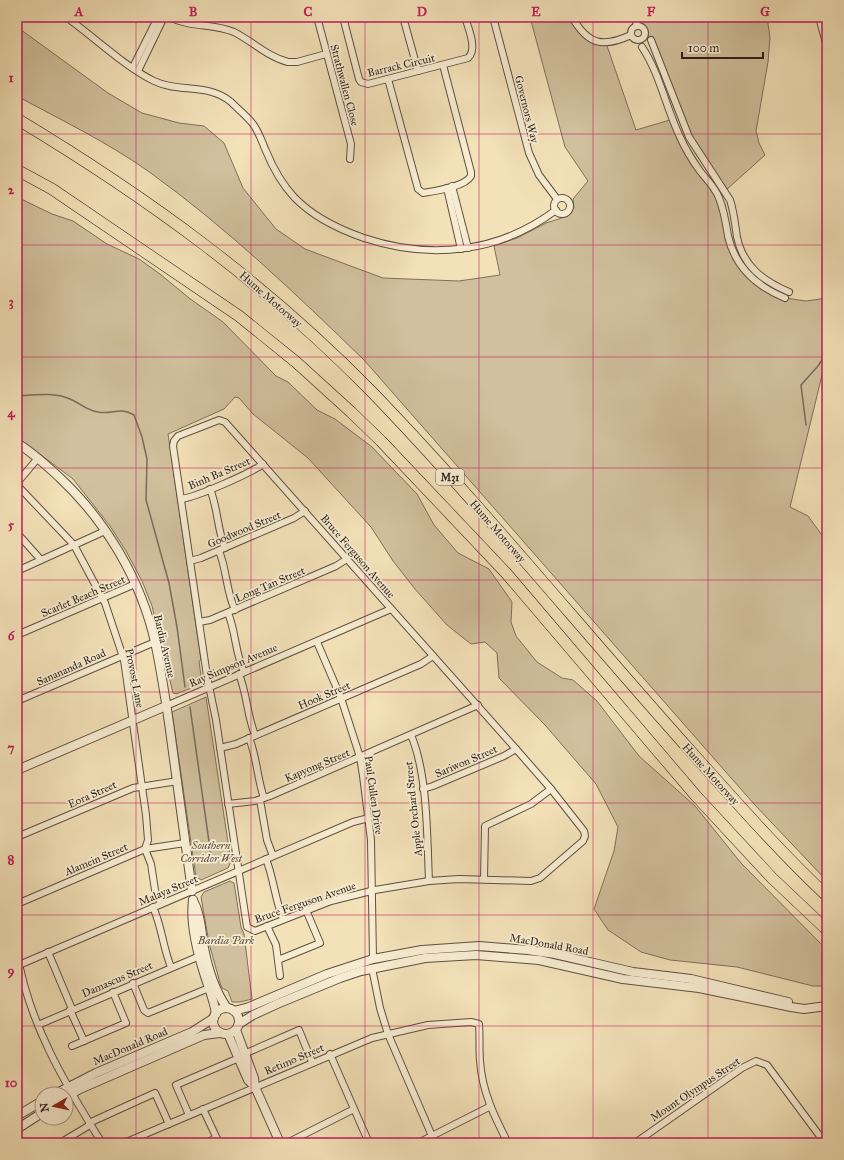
<svg xmlns="http://www.w3.org/2000/svg" width="844" height="1160" viewBox="0 0 844 1160" font-family="'IM FELL Great Primer',serif">
<style>
.green{fill:#d1c09d;stroke:#7e705c}
.lines{fill:none;stroke-linecap:round;stroke-linejoin:round}
.stream{stroke:#7a6c58;stroke-width:1.5}
.minor-casing{stroke:#5d5042;stroke-width:8}
.tertiary-casing{stroke:#5d5042;stroke-width:10}
.motorway-casing{stroke:#2b1f1a;stroke-width:12}
.minor{stroke:#f7ecd1;stroke-width:6}
.tertiary{stroke:#f7ecd1;stroke-width:8}
.motorway{stroke:#f3e1b8;stroke-width:11}
.grid{fill:none;stroke:#c2185b;stroke-width:1;stroke-opacity:0.55}
.labels{text-anchor:middle;stroke-width:3.5;stroke-linejoin:round;paint-order:stroke}
.shield{fill:#f7ecd1;stroke:#685c51;stroke-width:1}
.shield-label{font-size:10px;font-weight:bold;fill:#2b1f1a}
.street-label{font-size:11px;fill:#2b1f1a;stroke:#f7ecd1}
.park-label{font-size:11px;font-style:italic;fill:#5d4f41;stroke:#f7ecd1}
.neatline{fill:none;stroke:#c2185b;stroke-width:1.5}
.grid-label{font-size:13px;text-anchor:middle;font-weight:bold;fill:#c2185b}
</style>
<rect width="100%" height="100%" fill="#f3e1b8"/>
<filter id="stains"><feTurbulence type="fractalNoise" baseFrequency=".005" numOctaves="4"/><feColorMatrix values="0 0 0 0 .2 0 0 0 0 .09 0 0 0 0 .02 0 0 0 .5 -.17"/></filter>
<radialGradient id="worn" r=".72"><stop offset=".6" stop-color="#630" stop-opacity="0"/><stop offset="1" stop-color="#630" stop-opacity=".3"/></radialGradient>
<!-- green -->
<g class="green">
<path d="M530,17H572L583,32L606,43L636,130L670,120L716,192L731,249L748,275L785,298L806,301L827,298V370L822,375L790,507L808,516L827,542V881L754,804L364,360C296,294 226,227 148,171C107,142 61,120 17,96V27L108,93L142,113L179,123L204,126L224,143L243,188L276,229L305,249L383,278L459,281L500,275L494,246L517,238L546,223L568,216L574,208L573,199L588,181L565,147Z"/>
<path d="M636,17H767L770,38L768,62L756,131L759,143L765,155L725,191L687,133L657,51L643,27L637,25Z"/>
<path d="M17,197L52,214L73,221L107,244L139,259L160,274L189,298L223,322L276,376L288,382L317,410L335,419L372,447L417,494L434,525L458,553L489,569L512,602L511,622L516,636L537,662L562,678L573,680L597,701L639,756L695,806L741,863L827,950V986H813L737,967L670,960L641,952L608,930L594,909L614,851L618,827L596,784L545,725L499,678L497,653L485,642L471,644L447,625L415,589L393,561L371,527L308,458L253,414L239,398L235,397L224,409L168,434L201,660L199,661L202,684L176,694L173,693L152,606L142,581L126,551L110,526L73,479L17,437Z"/>
<path d="M206,697L231,862L228,868L201,880L196,877L172,712Z"/>
<path d="M230,881L234,883L241,927L244,934L252,999L240,1002H232L228,991L222,988L220,983L209,943L201,897L204,892Z"/>
</g>
<g class="lines">
<!-- stream -->
<g class="stream">
<path d="M17,396C34,395 54,392 70,399C80,403 87,411 98,412C113,415 119,406 134,415L142,437L147,459L146,500L169,583L177,627L185,687"/>
<path d="M806,425L801,385L818,366L827,352"/>
<path d="M190,707L212,863"/>
</g>
<defs>
<g id="minor">
<path d="M66,17C93,36 125,67 154,81C179,93 209,83 231,102C238,109 247,116 253,124C259,132 262,142 266,151C273,168 281,183 294,197C313,217 338,229 364,238C430,260 499,253 556,210"/>
<path d="M169,17C191,28 213,23 234,32C252,41 268,57 288,62H297L326,54"/>
<path d="M317,17L351,144L350,159"/>
<path d="M343,17L359,79L361,82L368,84L468,58C478,49 468,28 465,17"/>
<path d="M403,17L418,71"/>
<path d="M493,17L529,153L539,175L557,199"/>
<path d="M572,17C588,45 603,48 631,35"/>
<path d="M635,17L637,25"/>
<path d="M819,17L827,47"/>
<circle cx="638" cy="33" r="7"/>
<path d="M651,40L689,137L730,200C734,212 735,224 737,237C743,266 763,281 789,292"/>
<path d="M642,47C660,74 666,108 680,137C685,148 692,160 700,171C706,179 715,187 719,198C724,210 726,223 728,236C735,267 756,286 785,298"/>
<path d="M133,67L158,17"/>
<path d="M138,71L164,17"/>
<path d="M388,79L418,189L423,193C435,191 465,187 471,176V172L443,65"/>
<path d="M452,186L468,248"/>
<path d="M447,188L461,249"/>
<circle cx="562" cy="206" r="8"/>
<path d="M219,420L225,422L516,749L551,789L584,831L585,836L583,841L540,878L531,881L459,879L429,881L375,890L331,901L255,931L247,927L216,720L207,676L173,446L174,441L178,436Z"/>
<path d="M17,483L38,458"/>
<path d="M17,485L74,545L105,603L124,660L146,815L148,840L145,849L151,864L155,890L161,904"/>
<path d="M210,489C218,508 217,529 225,548"/>
<path d="M181,499C197,497 251,473 263,464"/>
<path d="M17,533L41,560"/>
<path d="M219,551C227,570 226,591 235,610"/>
<path d="M190,561L201,558L294,518L305,511"/>
<path d="M17,571L105,531"/>
<path d="M228,613C236,632 235,653 244,672"/>
<path d="M199,622L210,620L336,566L347,559"/>
<path d="M17,635L135,584"/>
<path d="M317,642L341,698L360,757L363,776L371,840L373,959"/>
<path d="M239,674C247,694 247,715 255,735"/>
<path d="M17,701L155,642"/>
<path d="M166,706L391,609"/>
<path d="M411,735C428,775 427,838 429,881"/>
<path d="M249,738C257,757 257,778 264,798"/>
<path d="M220,748L236,744L421,664L433,656"/>
<path d="M423,789L433,786L504,756L516,749"/>
<path d="M260,800L267,840L273,856"/>
<path d="M228,804L255,801L270,796L478,705"/>
<path d="M17,837L133,788L178,781"/>
<path d="M266,859C274,879 275,900 283,919"/>
<path d="M484,879L485,826L531,804L551,789"/>
<path d="M17,904L145,849L185,843"/>
<path d="M153,907C162,927 163,948 171,967"/>
<path d="M267,926L276,945L280,976"/>
<path d="M17,952C28,1022 65,1084 102,1143"/>
<path d="M48,952L72,1009"/>
<path d="M278,960L320,943L306,910"/>
<path d="M19,965L353,822L369,818"/>
<path d="M372,968L380,1008L388,1034L432,1136"/>
<path d="M133,983L144,1010L148,1013L209,988"/>
<path d="M70,1010L84,1041"/>
<path d="M38,1025L202,955"/>
<path d="M72,1046L126,1023L113,992"/>
<path d="M244,1054L299,1030L312,1062"/>
<path d="M330,1054L369,1143"/>
<path d="M203,1109L219,1143"/>
<path d="M189,1115L176,1085L239,1058"/>
<path d="M89,1123L155,1093L169,1124"/>
<path d="M60,1143L90,1125"/>
<path d="M124,1143L372,1038L428,1025L471,1022L479,1024C480,1036 479,1049 480,1061C482,1091 494,1116 508,1143"/>
<path d="M206,1143L216,1138"/>
<path d="M287,1143L354,1109"/>
<path d="M418,1143L489,1107"/>
<path d="M635,1143L742,1068L756,1061L767,1065L825,1143"/>
</g>
<g id="tertiary">
<path d="M17,443C32,452 46,465 59,477C106,521 141,580 155,642C161,669 165,696 169,723C177,779 184,835 192,891"/>
<path d="M17,770L166,706"/>
<path d="M193,900C190,923 197,951 204,973C208,987 214,999 216,1014"/>
<path d="M193,900C201,915 201,932 204,948C208,969 215,991 227,1008"/>
<circle cx="226" cy="1021" r="13"/>
<path d="M234,1011L249,1007L327,974L373,959L422,950L479,946L528,950L555,954L633,972L691,979L788,1002"/>
<path d="M239,1024L253,1015L277,1004L340,978L361,971L425,958L476,955L539,960L623,979L699,988L791,1007L804,1009L827,1006"/>
<path d="M236,1030L254,1078L255,1087L280,1143"/>
<path d="M228,1034L248,1080L255,1087"/>
<path d="M55,1094L96,1073L192,1032L214,1018"/>
<path d="M66,1097L80,1089L204,1035L220,1033"/>
<path d="M17,1116L42,1101"/>
<path d="M17,1129L42,1113"/>
</g>
<g id="motorway">
<path d="M17,119C147,197 265,283 371,391C484,508 586,635 695,756C738,804 780,852 827,896"/>
<path d="M17,170L52,189L239,316L296,362L351,412L381,441L506,573L696,796L772,878L827,930"/>
</g>
</defs>
<!-- minor casing -->
<use href="#minor" class="minor-casing"/>
<!-- tertiary casing -->
<use href="#tertiary" class="tertiary-casing"/>
<!-- motorway casing -->
<use href="#motorway" class="motorway-casing"/>
<!-- minor -->
<use href="#minor" class="minor"/>
<!-- tertiary -->
<use href="#tertiary" class="tertiary"/>
<!-- motorway -->
<use href="#motorway" class="motorway"/>
</g>
<!-- grid -->
<path class="grid" d="M136,17V1143M251,17V1143M365,17V1143M479,17V1143M593,17V1143M708,17V1143M17,134H827M17,245H827M17,357H827M17,468H827M17,580H827M17,692H827M17,803H827M17,915H827M17,1026H827"/>
<g class="labels">
<!-- shield labels -->
<rect class="shield" x="436" y="469" width="28" height="16" rx="3"/>
<g class="shield-label">
<text x="450" y="481">M31</text>
</g>
<!-- street labels -->
<g class="street-label">
<text transform="translate(401 65) rotate(-13)" y="4">Barrack Circuit</text>
<text transform="translate(345 85) rotate(75)" y="4">Strathwallen Close</text>
<text transform="translate(527 109) rotate(76)" y="4">Governors Way</text>
<text transform="translate(271 299) rotate(41)" y="4">Hume Motorway</text>
<text transform="translate(219 473) rotate(-23)" y="4">Binh Ba Street</text>
<text transform="translate(244 529) rotate(-23)" y="4">Goodwood Street</text>
<text transform="translate(498 531) rotate(49)" y="4">Hume Motorway</text>
<text transform="translate(358 556) rotate(49)" y="4">Bruce Ferguson Avenue</text>
<text transform="translate(270 584) rotate(-23)" y="4">Long Tan Street</text>
<text transform="translate(83 596) rotate(-23)" y="4">Scarlet Beach Street</text>
<text transform="translate(165 646) rotate(77)" y="4">Bardia Avenue</text>
<text transform="translate(233 665) rotate(-23)" y="4">Ray Simpson Avenue</text>
<text transform="translate(71 667) rotate(-24)" y="4">Sanananda Road</text>
<text transform="translate(135 678) rotate(79)" y="4">Provost Lane</text>
<text transform="translate(324 695) rotate(-23)" y="4">Hook Street</text>
<text transform="translate(466 761) rotate(-23)" y="4">Sariwon Street</text>
<text transform="translate(317 765) rotate(-23)" y="4">Kapyong Street</text>
<text transform="translate(711 774) rotate(48)" y="4">Hume Motorway</text>
<text transform="translate(92 794) rotate(-24)" y="4">Eora Street</text>
<text transform="translate(374 795) rotate(82)" y="4">Paul Cullen Drive</text>
<text transform="translate(413 809) rotate(-96)" y="4">Apple Orchard Street</text>
<text transform="translate(96 859) rotate(-23)" y="4">Alamein Street</text>
<text transform="translate(168 890) rotate(-23)" y="4">Malaya Street</text>
<text transform="translate(305 902) rotate(-19)" y="4">Bruce Ferguson Avenue</text>
<text transform="translate(549 944) rotate(10)" y="4">MacDonald Road</text>
<text transform="translate(117 979) rotate(-23)" y="4">Damascus Street</text>
<text transform="translate(130 1046) rotate(-23)" y="4">MacDonald Road</text>
<text transform="translate(294 1059) rotate(-23)" y="4">Retimo Street</text>
<text transform="translate(695 1089) rotate(-34)" y="4">Mount Olympus Street</text>
</g>
<!-- park labels -->
<g class="park-label">
<text x="211" y="849">Southern<tspan x="211" dy="13">Corridor West</tspan></text>
<text x="226" y="944">Bardia Park</text>
</g>
</g>
<!-- margin -->
<rect width="844" height="1160" fill="none" stroke="#f3e1b8" stroke-width="44"/>
<!-- north arrow -->
<g transform="translate(54 1106) rotate(261)"><circle r="19" fill="#f7ecd1" stroke="#a59a88"/>
<path d="M0-3L7 15L0 10L-7 15Z" fill="#8f2418"/>
<text y="-6" font-size="11" font-weight="bold" text-anchor="middle" fill="#2b1f1a">N</text>
</g>
<!-- scale -->
<path d="M682 52v6h81v-6" fill="none" stroke="#2b1f1a" stroke-width="2"/>
<text x="688" y="52" font-size="12" fill="#2b1f1a" stroke="#f7ecd1" stroke-width="3" paint-order="stroke">100 m</text>
<rect x="22" y="22" width="800" height="1116" class="neatline"/>
<g class="grid-label">
<text x="79" y="16">A</text>
<text x="193" y="16">B</text>
<text x="308" y="16">C</text>
<text x="422" y="16">D</text>
<text x="536" y="16">E</text>
<text x="651" y="16">F</text>
<text x="765" y="16">G</text>
<text x="11" y="82">1</text>
<text x="11" y="194">2</text>
<text x="11" y="306">3</text>
<text x="11" y="417">4</text>
<text x="11" y="529">5</text>
<text x="11" y="640">6</text>
<text x="11" y="752">7</text>
<text x="11" y="864">8</text>
<text x="11" y="975">9</text>
<text x="11" y="1087">10</text>
</g>
<rect width="100%" height="100%" filter="url(#stains)"/>
<rect width="100%" height="100%" fill="url(#worn)"/>
</svg>
